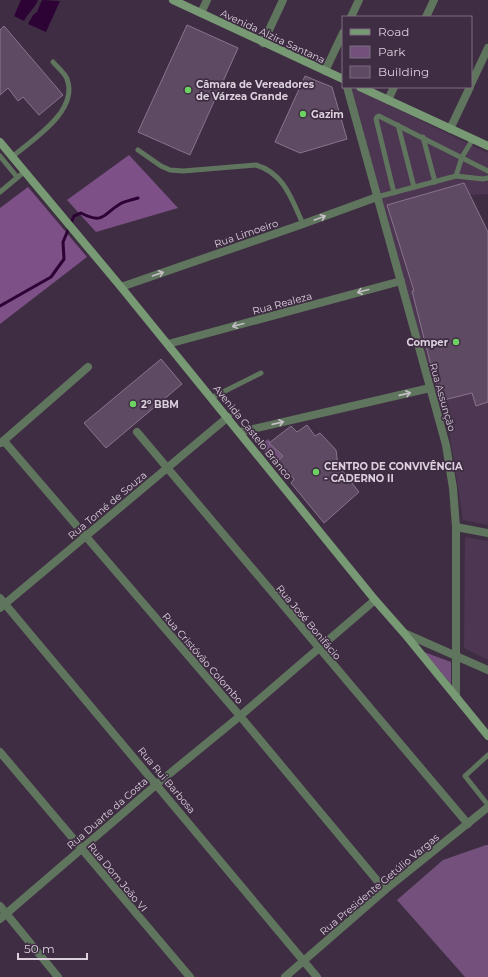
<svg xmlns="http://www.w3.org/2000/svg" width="488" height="977" viewBox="0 0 488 977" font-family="Montserrat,sans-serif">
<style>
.built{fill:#4c3651}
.green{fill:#74507c}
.forest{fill:#7d5087}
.water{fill:#2d0336}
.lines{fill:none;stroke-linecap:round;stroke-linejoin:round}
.stream{stroke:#2d0336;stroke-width:3}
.building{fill:#5e4a62;stroke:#89748d}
.lane{stroke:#60755d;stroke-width:5}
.street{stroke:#60755d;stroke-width:8}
.secondary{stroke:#779973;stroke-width:8}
.oneway{stroke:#c3bec4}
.poi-dot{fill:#6cd362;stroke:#3f2d43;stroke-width:1.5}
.labels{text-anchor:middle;stroke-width:3.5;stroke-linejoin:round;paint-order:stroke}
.street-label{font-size:10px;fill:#dcd0de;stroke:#3f2d43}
.poi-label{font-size:10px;font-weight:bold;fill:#dcd0de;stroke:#3f2d43;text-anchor:start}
</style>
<rect width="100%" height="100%" fill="#3f2d43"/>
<!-- built -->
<g class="built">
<path d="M348,87H352L488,153V194L470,195L488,232V525L463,520L447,417L442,418Z"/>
<path d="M465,537L488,541V660L464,648Z"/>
</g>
<!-- green -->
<g class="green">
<path d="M268,439L283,456L275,464L259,445Z"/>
<path d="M424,652L451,662V684Z"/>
<path d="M486,845H488V977H465L397,900L443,860Z"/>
</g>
<!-- forest -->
<g class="forest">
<path d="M129,155L178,208L96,232L67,200Z"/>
<path d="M28,187L87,257L0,324V208Z"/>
</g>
<!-- water -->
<g class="water">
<path d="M21,0H38C34,9 28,13 24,21L14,16Z"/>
<path d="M42,0L60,1L46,32L28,24L33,15L37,12Z"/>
</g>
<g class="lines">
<!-- stream -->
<path class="stream" d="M0,306L51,277L64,259L63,242L74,216L81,213C104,225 103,214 120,204C125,201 132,200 138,198"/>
</g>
<!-- building -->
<g class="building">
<path d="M187,25L238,48L190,155L138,132Z"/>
<path d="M4,26L63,95L39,115L23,97L18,101L8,88L0,95V30Z"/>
<path d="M305,76L332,87L347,139L300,153L275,142Z"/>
<path d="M464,183L488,232V402L476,406L472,393L440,401L412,291H414L387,205Z"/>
<path d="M161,359L182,384L106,448L84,423Z"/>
<path d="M307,425L315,436L320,433L336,450L338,465L359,492L324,523L291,483L294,479L278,461L283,456L269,443L291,426L297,432Z"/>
</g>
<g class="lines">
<!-- lane -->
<g class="lane">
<path d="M398,125L414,187"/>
<path d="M423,137L435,182"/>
<path d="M138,150L161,166L170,170L183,171L256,165C284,173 292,200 303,224"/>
<path d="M0,156L17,177"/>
<path d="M12,157C33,139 79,111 67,79C65,73 57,67 53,62"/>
<path d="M456,176L483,179L488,178"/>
<path d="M0,192L24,172"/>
<path d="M394,193L376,119L377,117L379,116L488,171"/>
<path d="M377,197L456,176L462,157L473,139"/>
<path d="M211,398L261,373"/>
<path d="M488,755L465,776L488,805"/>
</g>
<!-- street -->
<g class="street">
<path d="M201,13L207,0"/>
<path d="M351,17L359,0"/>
<path d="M426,17L434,0"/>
<path d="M263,43L283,0"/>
<path d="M325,71L343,33"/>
<path d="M471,84L488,48"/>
<path d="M347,87L446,445L453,488L456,527V697"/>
<path d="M388,100L394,87"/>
<path d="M450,129L470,87"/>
<path d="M121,287L303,224L377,197"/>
<path d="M168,344L401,281"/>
<path d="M137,432L468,824"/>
<path d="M240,432L430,388"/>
<path d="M4,441L240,716L385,890"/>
<path d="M1,443L88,367"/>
<path d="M456,527L488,533"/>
<path d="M0,598L317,977"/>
<path d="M0,608L228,417"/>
<path d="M404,633L488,670"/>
<path d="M0,752L190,977"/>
<path d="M0,906L58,977"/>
<path d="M0,919L157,784L240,716L375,600"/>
<path d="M285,977L385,890L488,807"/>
</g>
<!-- secondary -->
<g class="secondary">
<path d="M173,0L343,79"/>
<path d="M360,87L488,146"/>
<path d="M0,142L121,287L375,600L404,633L488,736"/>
</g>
</g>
<!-- one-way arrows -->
<defs><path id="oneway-shaft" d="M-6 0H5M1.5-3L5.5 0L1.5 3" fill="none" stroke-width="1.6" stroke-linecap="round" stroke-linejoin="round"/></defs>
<g class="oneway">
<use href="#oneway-shaft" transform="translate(320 218) rotate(-20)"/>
<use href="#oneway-shaft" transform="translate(158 274) rotate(-19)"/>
<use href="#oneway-shaft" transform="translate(363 291) rotate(165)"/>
<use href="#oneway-shaft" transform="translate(238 325) rotate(165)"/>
<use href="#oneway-shaft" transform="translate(405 394) rotate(-13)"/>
<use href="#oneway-shaft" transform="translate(278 423) rotate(-13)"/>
</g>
<!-- markers -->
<g class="poi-dot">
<circle cx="188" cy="90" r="4"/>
<circle cx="303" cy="114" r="4"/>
<circle cx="456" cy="342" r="4"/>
<circle cx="133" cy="404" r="4"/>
<circle cx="316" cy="472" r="4"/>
</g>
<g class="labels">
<!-- street labels -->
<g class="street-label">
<text transform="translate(273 36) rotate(25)" y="4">Avenida Alzira Santana</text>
<text transform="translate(246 233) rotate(-19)" y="4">Rua Limoeiro</text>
<text transform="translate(282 303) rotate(-15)" y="4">Rua Realeza</text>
<text transform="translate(443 397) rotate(74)" y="4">Rua Assunção</text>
<text transform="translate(253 432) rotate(51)" y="4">Avenida Castelo Branco</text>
<text transform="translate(107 505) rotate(-40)" y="4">Rua Tomé de Souza</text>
<text transform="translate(309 622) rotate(50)" y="4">Rua José Bonifácio</text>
<text transform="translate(203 658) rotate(49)" y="4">Rua Cristóvão Colombo</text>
<text transform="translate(167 780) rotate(50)" y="4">Rua Rui Barbosa</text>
<text transform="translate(107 813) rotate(-41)" y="4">Rua Duarte da Costa</text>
<text transform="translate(118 877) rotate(50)" y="4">Rua Dom João VI</text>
<text transform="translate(379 884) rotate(-40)" y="4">Rua Presidente Getúlio Vargas</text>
</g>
<!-- poi labels -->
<g class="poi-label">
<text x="196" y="88">Câmara de Vereadores<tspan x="196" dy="12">de Várzea Grande</tspan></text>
<text x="311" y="118">Gazim</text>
<text x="448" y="346" text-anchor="end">Comper</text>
<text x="141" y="408">2º BBM</text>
<text x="324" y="470">CENTRO DE CONVIVÊNCIA<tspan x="324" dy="12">- CADERNO II</tspan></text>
</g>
</g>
<!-- legend -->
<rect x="342" y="16" width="130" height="72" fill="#3f2d43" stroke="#7e6e81"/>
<rect x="350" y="29" width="20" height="6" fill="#779973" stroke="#7e6e81"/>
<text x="378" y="36" font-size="12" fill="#dcd0de">Road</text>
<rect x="350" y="46" width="20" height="12" fill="#74507c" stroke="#7e6e81"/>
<text x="378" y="56" font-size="12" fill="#dcd0de">Park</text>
<rect x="350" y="66" width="20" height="12" fill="#5e4a62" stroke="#7e6e81"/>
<text x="378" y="76" font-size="12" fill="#dcd0de">Building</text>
<!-- scale -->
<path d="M18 953v6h69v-6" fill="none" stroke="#dcd0de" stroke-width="2"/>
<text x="24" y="953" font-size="12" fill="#dcd0de" stroke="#3f2d43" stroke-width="3" paint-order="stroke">50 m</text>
</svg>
